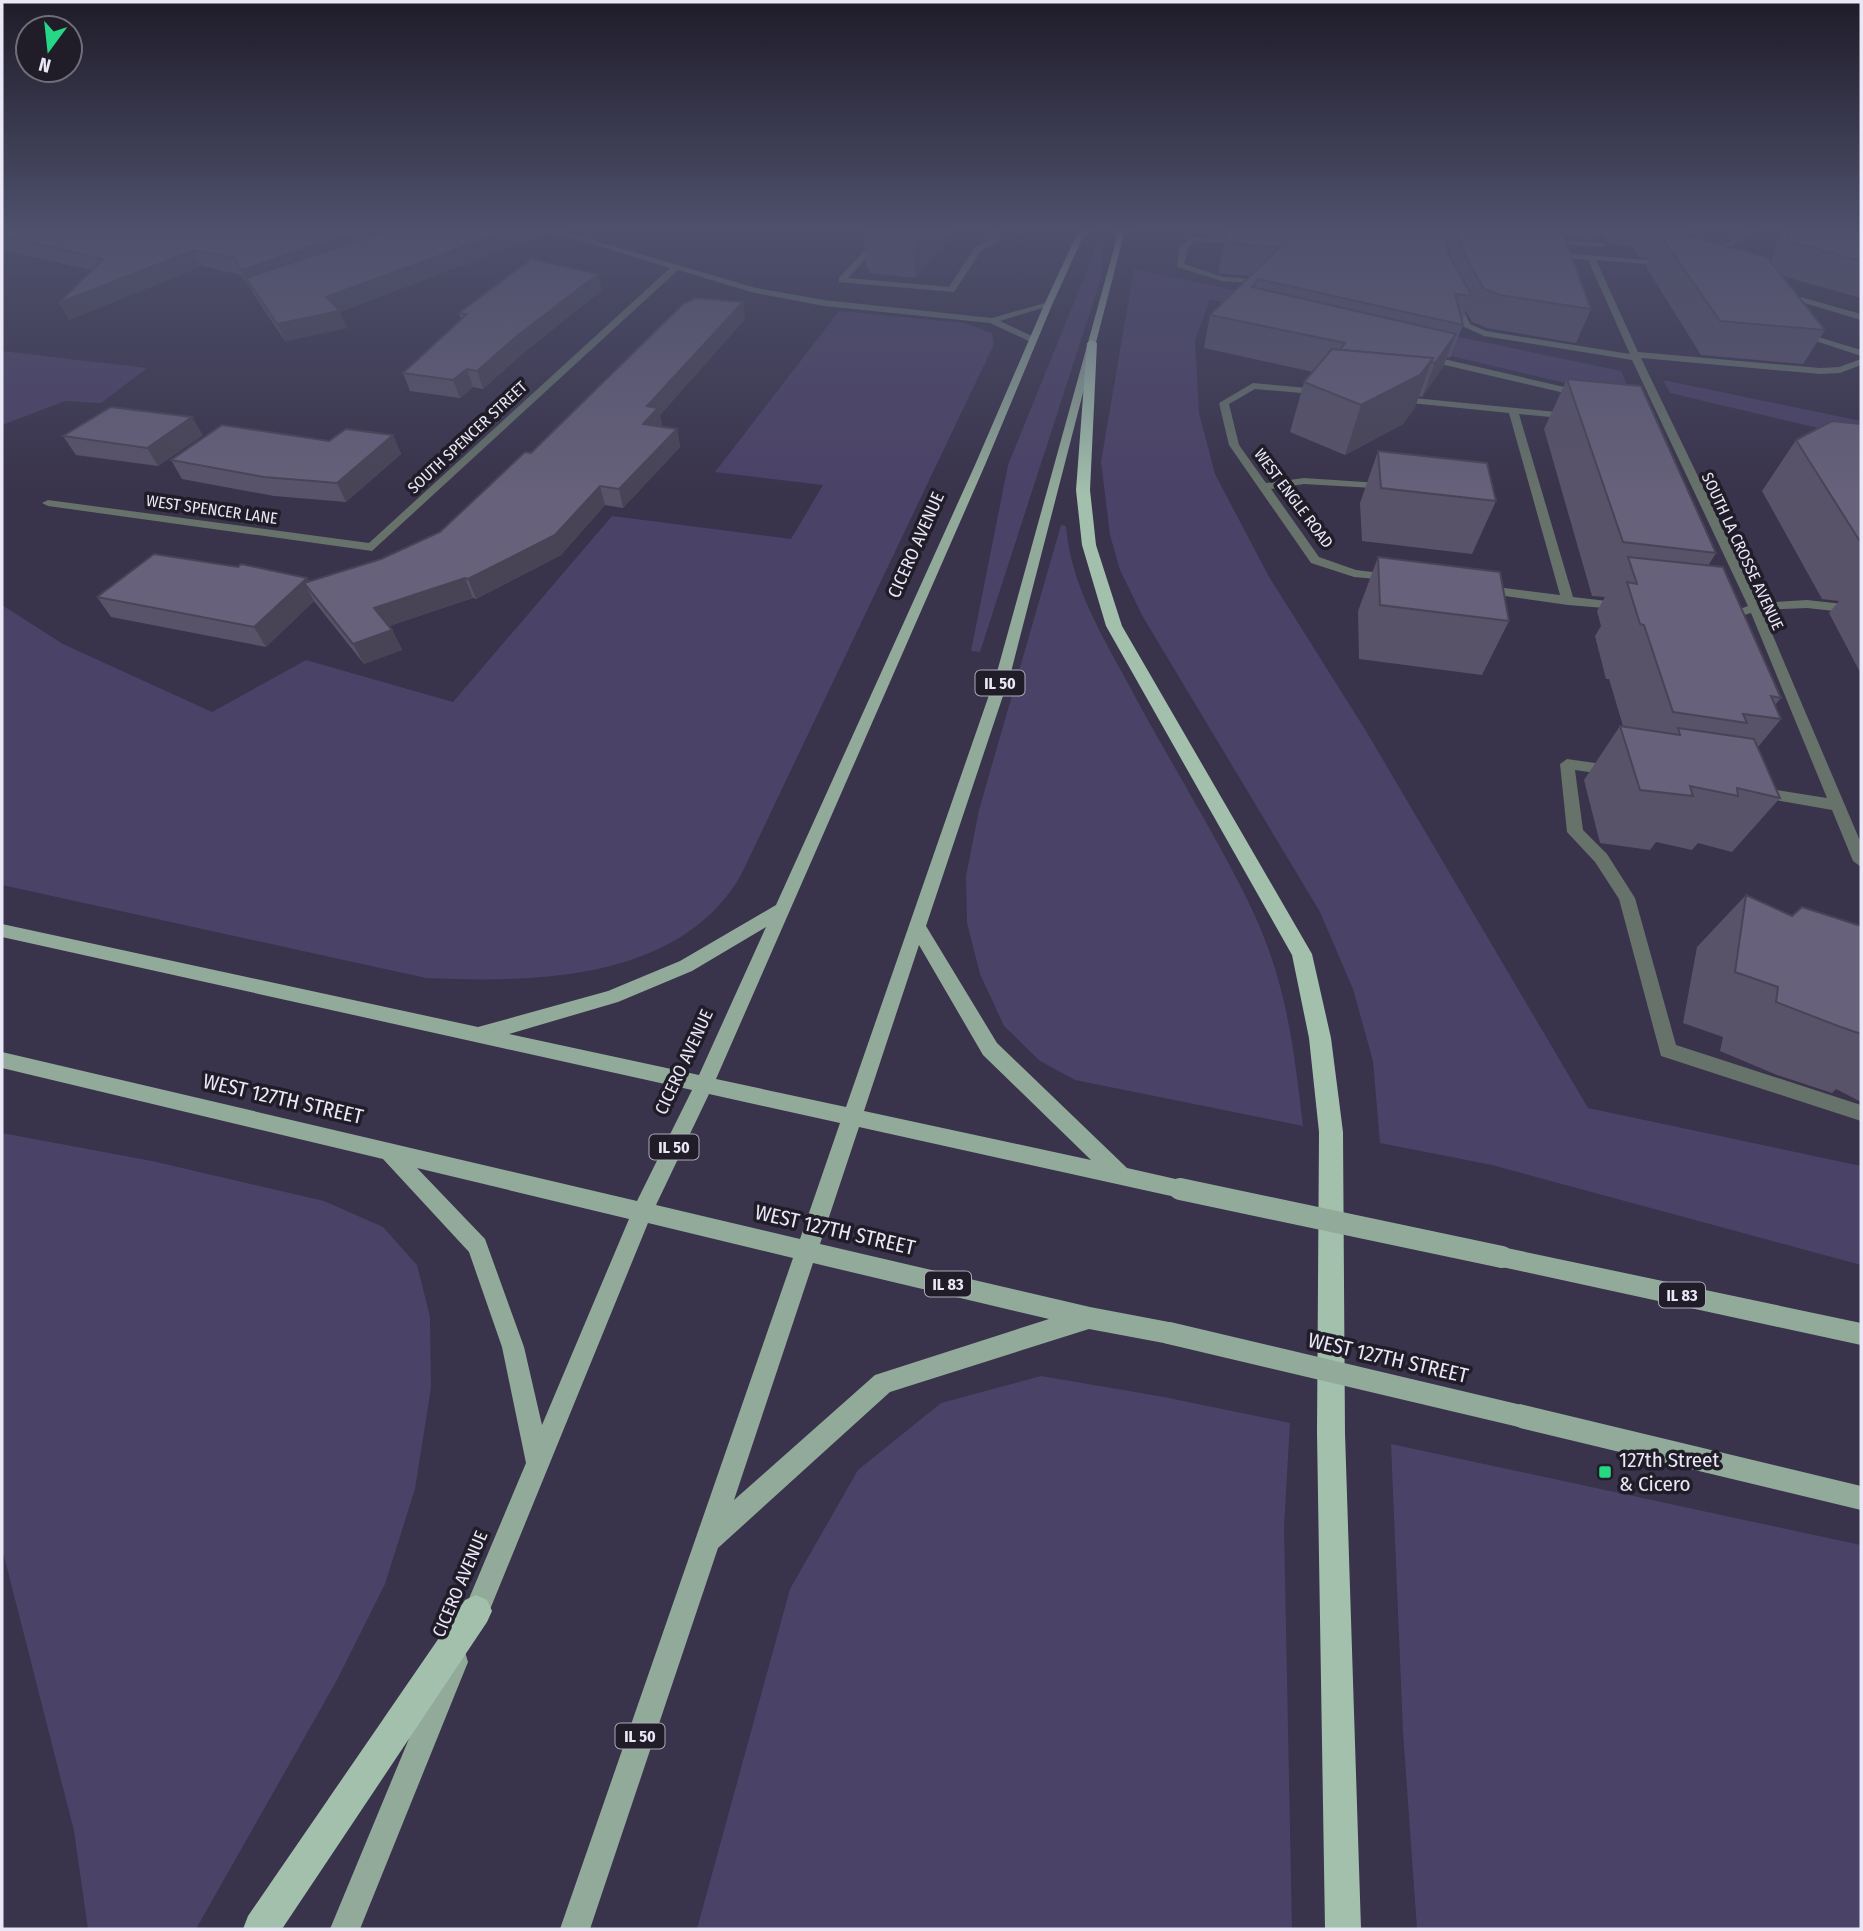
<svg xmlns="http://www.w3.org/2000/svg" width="1863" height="1931" viewBox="0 0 1863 1931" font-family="'Fira Sans Condensed',sans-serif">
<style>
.green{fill:#4b4267}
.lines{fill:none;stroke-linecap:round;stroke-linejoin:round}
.minor{fill:#66726a;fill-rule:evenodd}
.major{fill:#92aa9a;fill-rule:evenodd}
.highway{fill:#a3c0ad;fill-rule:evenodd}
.major-bridge{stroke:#92aa9a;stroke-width:22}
.wall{fill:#59536a}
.shaded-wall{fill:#484456}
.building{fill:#67617b;stroke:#484456;stroke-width:2}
.poi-dot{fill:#26d886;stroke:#201d28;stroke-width:2.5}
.labels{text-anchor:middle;stroke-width:7;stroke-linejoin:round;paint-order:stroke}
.far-street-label{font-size:16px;fill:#eae7f6;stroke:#201d28}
.shield{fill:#201d28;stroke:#adaab8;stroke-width:2}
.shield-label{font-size:16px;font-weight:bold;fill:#eae7f6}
.street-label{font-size:18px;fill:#eae7f6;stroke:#201d28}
.near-street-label{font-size:21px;fill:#eae7f6;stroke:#201d28}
.near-poi-label{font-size:21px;fill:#eae7f6;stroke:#201d28;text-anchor:start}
</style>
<rect width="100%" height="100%" fill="#39334b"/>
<!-- green -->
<g class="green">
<path d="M1097,246H1103L1101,278L980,652L971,651L1008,465Z"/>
<path d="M1134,269L1621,371L1633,399L1210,299L1195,340L1199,413L1215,474L1268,575L1366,731L1588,1108L1861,1166V1265L1492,1165L1380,1143L1373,1061L1353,989L1320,912L1143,617L1120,570L1110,535L1101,462Z"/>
<path d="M839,311L965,323L992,333L994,344L741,875C680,981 535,983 426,978L2,885V605L63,644L212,712L306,660L453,702L612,516L791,539L823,485L715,472Z"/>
<path d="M2,351L147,368L101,403L65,401L2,425Z"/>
<path d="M1663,380L1861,421V438L1670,393Z"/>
<path d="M1061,525L1066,526C1071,586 1102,635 1130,687C1168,759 1212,828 1248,901C1286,978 1293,1042 1303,1126L1075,1080L1040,1061L1004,1026L980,974L967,923L966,876L979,810Z"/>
<path d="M2,1133L152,1161L324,1201L383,1227L417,1265L430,1317L431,1388L415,1489L385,1584L337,1680L196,1929H88L74,1831L2,1548Z"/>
<path d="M1041,1376L1164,1397L1290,1423L1284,1527L1292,1929H697L790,1589L858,1470L941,1403Z"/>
<path d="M1391,1444L1861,1545V1929H1417L1403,1731Z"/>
</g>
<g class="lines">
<!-- minor -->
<g class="minor">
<path d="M533,226H545L756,288L824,300L992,318L1048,302L1052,305L1000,321L1036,338L1033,343L990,323L824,306L755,293L678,270L372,551L48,506L42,503L48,500L369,543L670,268Z"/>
<path d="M887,226H895L848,278L949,287L975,247L991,240L992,226H1000L999,241L981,251L954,292L839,282V278Z"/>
<path d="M1749,228L1756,230L1709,261L1702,259Z"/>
<path d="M1193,237L1249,241L1246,245L1195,241L1188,248L1184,264L1223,277L1253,279V283L1222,281L1177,267L1180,247Z"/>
<path d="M1543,239L1603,243L1607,245L1603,247L1540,243Z"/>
<path d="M1548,252L1673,262L1670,266L1596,260L1638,352L1820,368L1839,367L1861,359V365L1840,373L1820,374L1641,358L1759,603L1807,600L1861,606V614L1807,608L1762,610L1861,843V867L1853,861L1832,810L1758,797L1750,792L1758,787L1827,798L1751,613L1721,622L1715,618L1748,606L1632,360L1484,336L1462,326L1452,299H1458L1470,324L1486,331L1630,354L1588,260L1545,256Z"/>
<path d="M1775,290L1861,314V320L1775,294Z"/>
<path d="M1795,330L1861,350V356L1795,334Z"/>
<path d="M1422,354L1586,392L1591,395L1586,398L1419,359V355Z"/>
<path d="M1253,383L1328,390L1330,392L1325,395L1255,389L1229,404L1239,445L1266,483L1304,478L1395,484V488L1391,489L1304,484L1271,489L1319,557L1356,570L1398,575V581L1354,577L1311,563L1229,445L1219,403Z"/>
<path d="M1394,396L1576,414L1577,416L1572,419L1519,414L1573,597L1624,603L1628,604V610L1568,605L1477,592V586L1481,585L1560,595L1509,413L1391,401L1389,399Z"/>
<path d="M1567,759L1616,766L1623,771L1616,776L1575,770L1583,830L1607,854L1635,898L1676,1045L1861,1105V1121L1661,1056L1619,899L1595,862L1567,832L1560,764Z"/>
</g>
<!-- major -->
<g class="major">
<path d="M1086,226H1094L1082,239L1052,305L985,465L716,1079L846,1107L997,672L1116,241V226H1124V229L1143,226L1124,234L1011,672L926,926L997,1043L1127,1168L1180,1180L1187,1182L1190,1189L1187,1196L1180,1198L859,1127L820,1244L1090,1307L1169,1322L1177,1325L1180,1333L1177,1341L1169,1344L1089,1329L890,1392L718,1548L590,1929H560L793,1258L648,1223L482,1629L473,1633L464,1629L460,1620L526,1463L502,1347L469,1252L383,1159L2,1068V1052L637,1201L692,1090L2,937V924L478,1027L608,991L680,961L776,905L975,465L1044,305L1075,238ZM766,927L699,1075L509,1034L618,1002L692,971ZM919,945L983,1055L1091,1160L864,1111ZM709,1094L840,1123L800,1239L656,1205ZM417,1168L629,1219L542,1425L524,1347L485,1239ZM813,1263L1049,1319L875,1375L734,1500Z"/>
<path d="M1502,1247L1861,1323V1345L1502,1267L1494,1264L1491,1257L1494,1250Z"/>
<path d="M1520,1404L1861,1486V1510L1520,1428L1512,1424L1508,1416L1512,1408Z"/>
<path d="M455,1649L465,1652L468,1662L360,1929H330L445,1652Z"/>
</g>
<!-- highway -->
<g class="highway">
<path d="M1092,340L1097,343L1090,490L1096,545L1122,626L1312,954L1331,1038L1343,1132L1345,1433L1361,1929H1325L1317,1433L1319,1132L1309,1038L1292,955L1106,626L1082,545L1076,490L1087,343Z"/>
<path d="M476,1595L487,1600L492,1611L487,1622L282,1929H243L248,1916L465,1600Z"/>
</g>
<!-- major-bridge -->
<g class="major-bridge">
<path d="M1180,1189L1502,1257"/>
<path d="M1169,1333L1520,1416"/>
</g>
</g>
<!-- wall -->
<g class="wall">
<path d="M2,226L547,233L340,312L347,328L285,341L254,295L250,286L249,287L241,275L202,266L69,320L91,270L2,250Z"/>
<path d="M864,226H957L915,278L870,273L869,268H866Z"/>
<path d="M1230,226H1599L1593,239L1564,237L1591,309L1576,343L1487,328L1472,322L1466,311L1462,322L1463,325L1450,358L1447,357L1443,367L1422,397L1419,396L1415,407L1403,424L1345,455L1290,432L1304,382L1313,372L1204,348L1210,315L1250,276L1218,273L1224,242Z"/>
<path d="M1599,226H1692L1686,238L1771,263L1778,239L1785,226H1861V298L1782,276L1825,330L1803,364L1701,355L1646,267L1650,258L1639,257L1633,246L1609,244Z"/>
<path d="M602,290L522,354L483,389L473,387L460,398L410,391L403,373L461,319L459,313Z"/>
<path d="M745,319L660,415L662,426L677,429L680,447L623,508L605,505L561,555L476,599L473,598L389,626L392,630L402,650L364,664L314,601L266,647L111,617L97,597L307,578L309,582L381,559L440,532L531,453Z"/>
<path d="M1567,379L1716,553L1708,566L1781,698L1775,705L1781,719L1758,747L1780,798L1732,852L1698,843L1692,850L1656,842L1650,850L1600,843L1584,780L1620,726H1623L1609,679H1606L1595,636L1601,626L1597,611L1605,597L1592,596L1544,429Z"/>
<path d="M1861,424V674L1829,613L1839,601L1822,599L1762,491L1796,440Z"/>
<path d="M203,435L158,466L76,455L63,436Z"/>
<path d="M393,435L401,454L346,502L274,496L182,479L171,460L329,441Z"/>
<path d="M1378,451L1496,501L1472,554L1362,541L1360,503Z"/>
<path d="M1378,557L1509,621L1482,675L1359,659L1358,611Z"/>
<path d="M1746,895L1792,916L1861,926V1102L1836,1089L1832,1093L1777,1075L1720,1051L1723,1037L1683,1023L1697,947Z"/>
</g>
<!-- shaded-wall -->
<g class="shaded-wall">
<path d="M374,226H426L246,278L250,286L249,287L241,270Z"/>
<path d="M520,226H545L547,233L340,312L347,328L285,341L277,324L326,297Z"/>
<path d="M921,226H957L915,278V234Z"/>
<path d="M1689,226H1692L1680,251L1674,255Z"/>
<path d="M194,250L202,266L69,320L59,303Z"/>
<path d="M598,274L602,290L522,354L483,389L477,371L517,336Z"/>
<path d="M743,302L745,319L660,415L662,426L643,424L647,406Z"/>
<path d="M1456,334L1443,367L1422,397L1435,363Z"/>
<path d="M1433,358L1415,407L1403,424L1345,455L1361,405Z"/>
<path d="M467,369L473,387L460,398L453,380Z"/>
<path d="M192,417L203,435L158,466L147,448Z"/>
<path d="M677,429L680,447L623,508L619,489Z"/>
<path d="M393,435L401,454L346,502L337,483Z"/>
<path d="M600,486L605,505L561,555L476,599L468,579Z"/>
<path d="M307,578L317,597L304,583L314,601L266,647L254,627Z"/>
<path d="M465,578L473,598L384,628L374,608Z"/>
<path d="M392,630L402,650L364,664L353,644Z"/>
</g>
<!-- building -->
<g class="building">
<path d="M2,226H374L241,270L234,258L194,250L59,303L103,259L2,236Z"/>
<path d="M402,226H520L326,297L340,311L277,324L246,278Z"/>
<path d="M871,226H921L915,234L868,229Z"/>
<path d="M1230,226H1358L1417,230L1424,227V226H1442L1449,255L1472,296L1455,294L1463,325L1258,279L1252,287L1456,334L1435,363L1431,362L1433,358L1340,350L1345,343L1210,315L1279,248L1224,242Z"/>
<path d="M1456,226H1529L1561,228L1591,309L1500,295L1484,289L1463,252Z"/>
<path d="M1655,226H1689L1687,228Z"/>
<path d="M1790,226H1861V261L1787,241Z"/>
<path d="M1661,236L1698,238L1767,257L1825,330L1720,321Z"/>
<path d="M531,259L598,274L517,336L477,371L467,369L453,380L403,373L467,314L459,313Z"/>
<path d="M696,298L743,302L647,406L658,408L643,424L677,429L619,489L600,486L555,535L468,579L465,578L374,608L392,630L353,644L304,583L381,559L440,532L525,452L531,453L683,304Z"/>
<path d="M1332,349L1433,358L1420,375L1361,405L1304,382Z"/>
<path d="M1567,379L1641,386L1716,553L1623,542Z"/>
<path d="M111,407L192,417L147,448L63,436Z"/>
<path d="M1832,421L1861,424V543L1796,440Z"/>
<path d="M222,425L329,441L346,429L393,435L337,483L264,477L171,460Z"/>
<path d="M1378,451L1487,463L1496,501L1381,488Z"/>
<path d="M154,554L238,567L241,564L307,578L254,627L97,597Z"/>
<path d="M1378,557L1500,572L1509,621L1380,605Z"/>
<path d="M1628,557L1723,567L1781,698L1771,696L1781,719L1743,714L1747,723L1673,712L1644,625L1640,624L1627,582L1637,584Z"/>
<path d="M1620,726L1680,735L1678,728L1754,739L1780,798L1737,788L1738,796L1690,786L1693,796L1640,790Z"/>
<path d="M1746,895L1792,916L1802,907L1861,926V1034L1838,1026L1776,1002L1778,987L1735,972Z"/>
</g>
<!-- sky -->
<linearGradient id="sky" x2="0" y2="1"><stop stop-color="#1f1c29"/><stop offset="0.46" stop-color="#4e506c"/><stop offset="1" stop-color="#4e506c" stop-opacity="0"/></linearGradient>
<rect width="1863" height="496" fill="url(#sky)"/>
<!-- markers -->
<rect class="poi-dot" x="1598" y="1465" width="14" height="14" rx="3.5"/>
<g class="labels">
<!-- far-street labels -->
<g class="far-street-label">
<text transform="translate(467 437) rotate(-43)" y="6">SOUTH SPENCER STREET</text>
<text transform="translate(1294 498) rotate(53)" y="6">WEST ENGLE ROAD</text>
<text transform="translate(212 509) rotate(8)" y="6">WEST SPENCER LANE</text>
<text transform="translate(1743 551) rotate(65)" y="6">SOUTH LA CROSSE AVENUE</text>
</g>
<!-- shield labels -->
<g class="shield">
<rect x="975.5" y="670.5" width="49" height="25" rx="5"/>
<rect x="649.5" y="1134.5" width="49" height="25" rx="5"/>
<rect x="925" y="1271.5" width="46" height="25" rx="5"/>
<rect x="1659" y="1282.5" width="46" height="25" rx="5"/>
<rect x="615.5" y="1723.5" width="49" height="25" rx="5"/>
</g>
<g class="shield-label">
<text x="1000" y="689">IL 50</text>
<text x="674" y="1153">IL 50</text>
<text x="948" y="1290">IL 83</text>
<text x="1682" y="1301">IL 83</text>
<text x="640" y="1742">IL 50</text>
</g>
<!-- street labels -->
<g class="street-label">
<text transform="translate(916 545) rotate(-66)" y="6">CICERO AVENUE</text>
<text transform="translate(684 1062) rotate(-65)" y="6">CICERO AVENUE</text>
<text transform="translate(460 1584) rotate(-67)" y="6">CICERO AVENUE</text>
</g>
<!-- near-street labels -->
<g class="near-street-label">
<text transform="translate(283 1099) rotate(13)" y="7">WEST 127TH STREET</text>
<text transform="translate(835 1230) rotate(13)" y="7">WEST 127TH STREET</text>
<text transform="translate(1388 1358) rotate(13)" y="7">WEST 127TH STREET</text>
</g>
<!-- near-poi labels -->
<g class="near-poi-label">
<text x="1619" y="1467">127th Street<tspan x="1619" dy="24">&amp; Cicero</tspan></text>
</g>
</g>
<!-- border -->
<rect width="1863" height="1931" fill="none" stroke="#eae7f6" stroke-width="7"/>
<!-- north arrow -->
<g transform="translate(49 49) rotate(195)"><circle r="33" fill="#201d28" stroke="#716e7a" stroke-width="2"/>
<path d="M0-5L12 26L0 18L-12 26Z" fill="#26d886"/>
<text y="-10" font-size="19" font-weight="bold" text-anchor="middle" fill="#eae7f6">N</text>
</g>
</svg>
